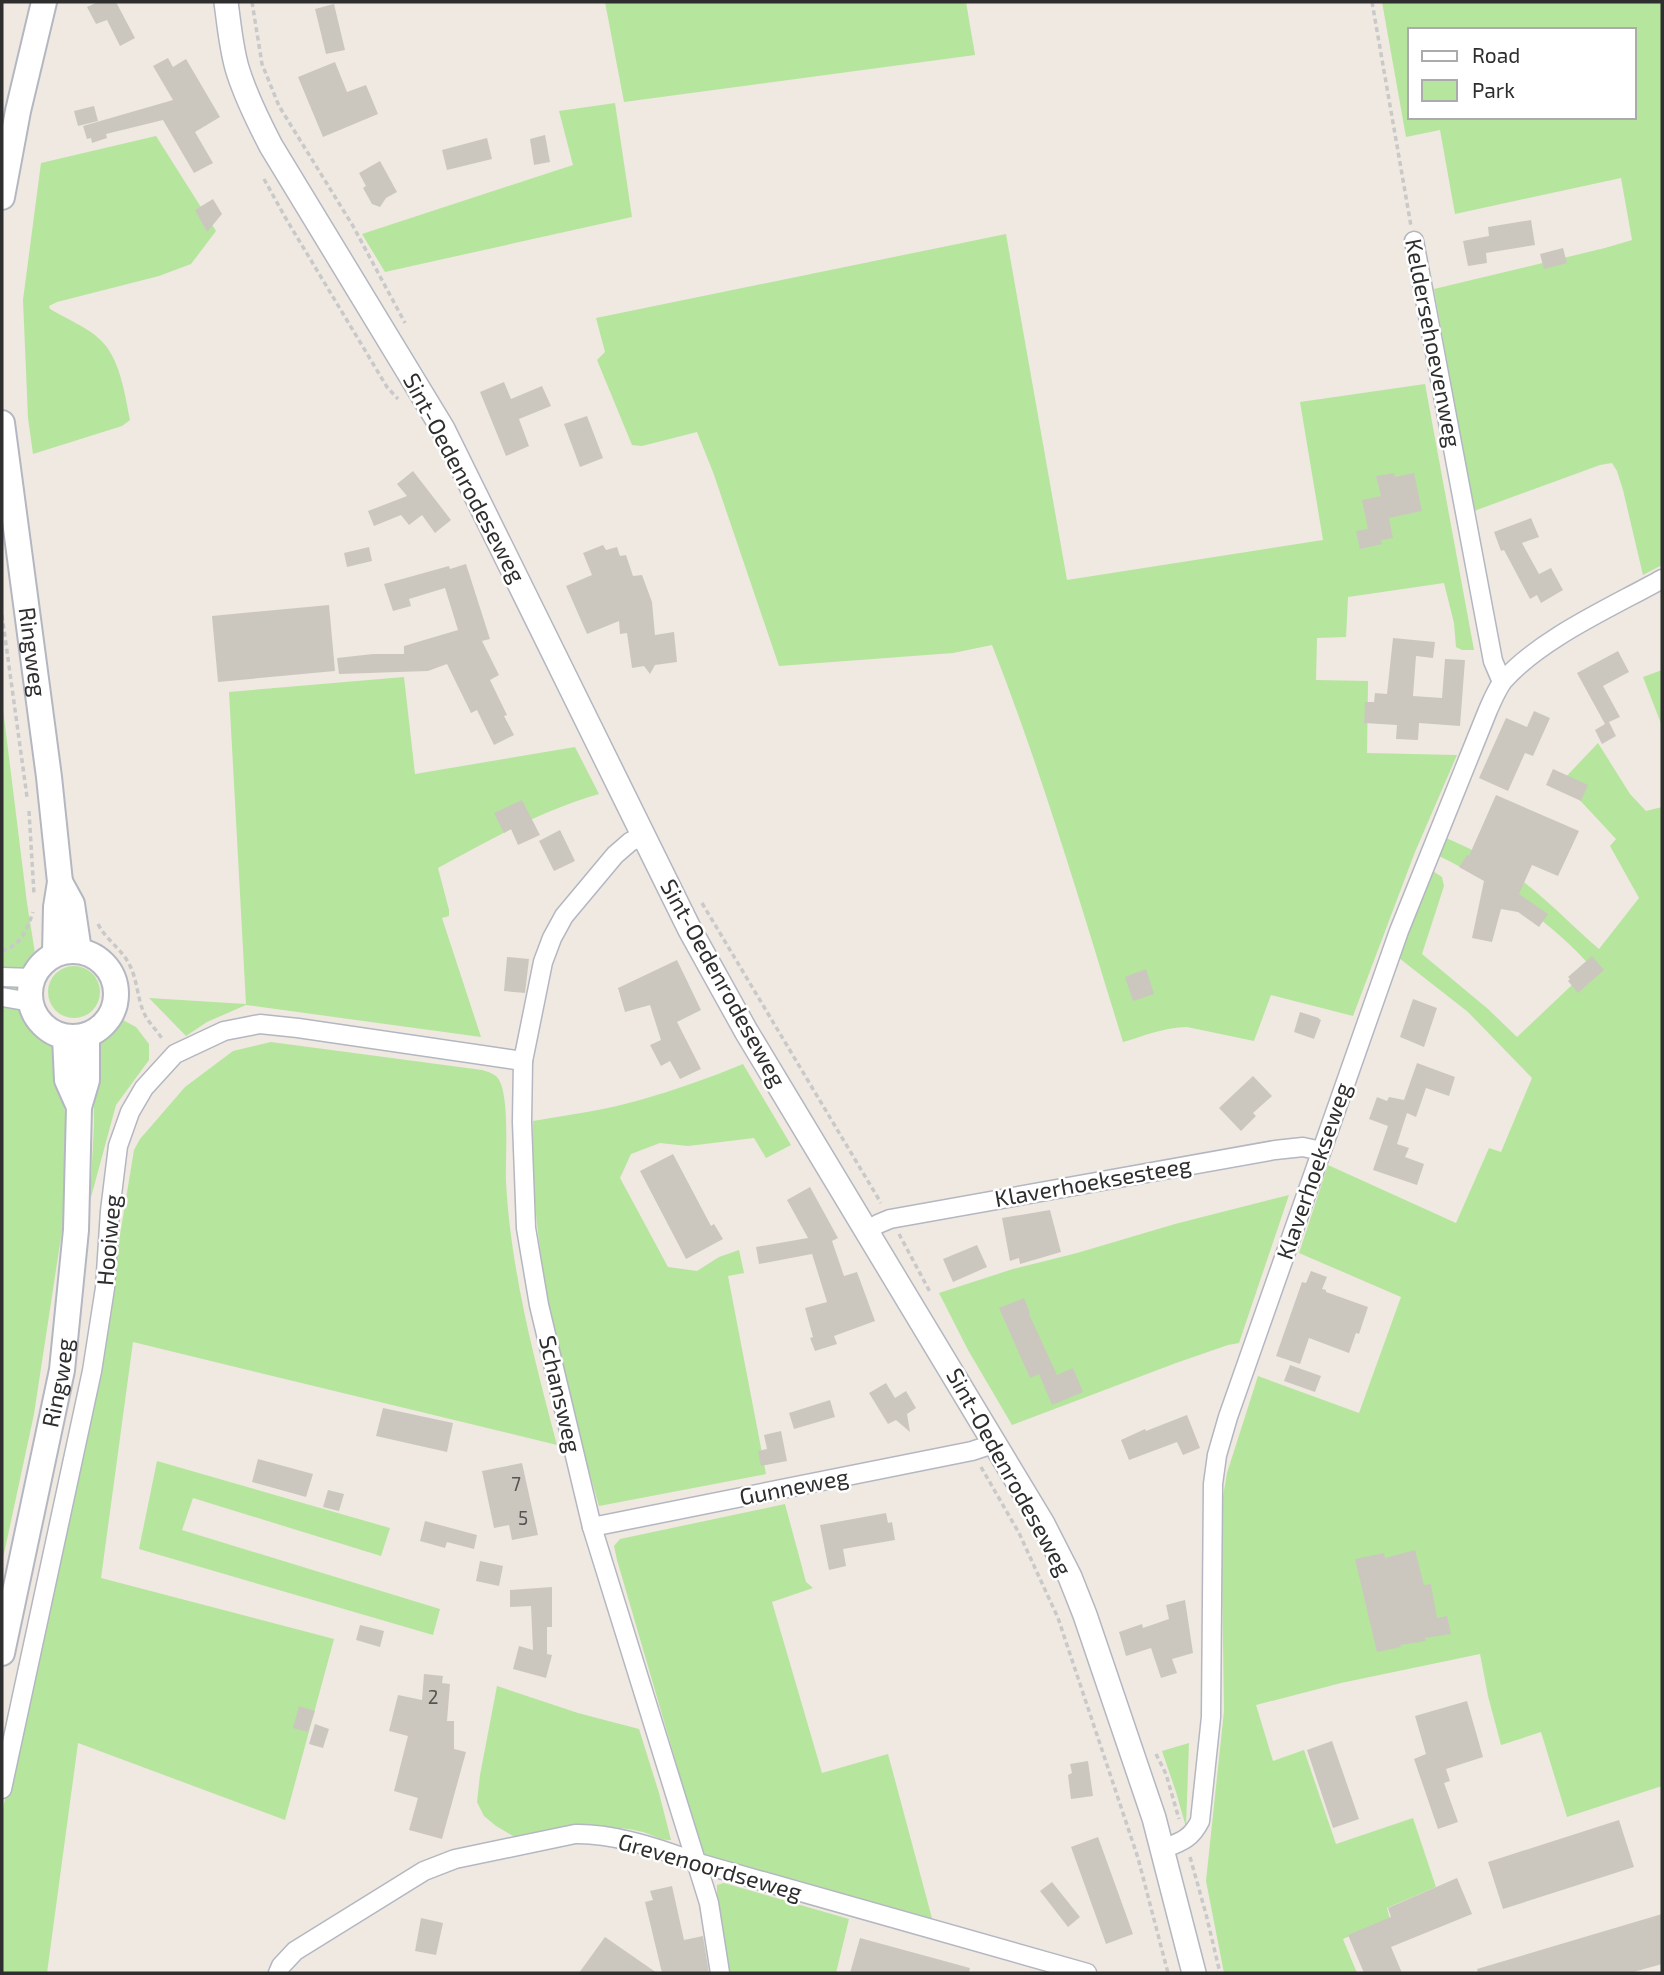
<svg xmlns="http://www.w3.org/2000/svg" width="1664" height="1975" viewBox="0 0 1664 1975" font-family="'Exo 2',sans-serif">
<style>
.green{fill:#b6e59e;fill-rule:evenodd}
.building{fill:#cbc7bf}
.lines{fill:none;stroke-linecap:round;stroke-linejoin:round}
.minor-casing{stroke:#b4b7c1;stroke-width:21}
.tertiary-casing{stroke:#b4b7c1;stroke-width:26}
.secondary-casing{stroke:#b4b7c1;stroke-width:28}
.path{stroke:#c9c9c9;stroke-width:3.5;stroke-dasharray:5 3.5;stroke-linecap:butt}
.minor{stroke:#fff;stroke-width:18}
.tertiary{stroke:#fff;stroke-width:23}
.secondary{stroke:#fff;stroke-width:24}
.labels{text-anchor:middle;stroke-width:5;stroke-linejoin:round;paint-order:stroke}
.number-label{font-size:19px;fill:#555452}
.street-label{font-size:23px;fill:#2e2e2e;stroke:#fff}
</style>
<rect width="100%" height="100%" fill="#efe9e1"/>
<!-- green -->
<g class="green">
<path d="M605,2H966L975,55L624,102Z"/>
<path d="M1382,2H1662V565L1643,575L1623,490L1617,471L1612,463L1600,465L1474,511L1434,289L1605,248L1632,240L1621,178L1455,214L1440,130L1406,137ZM1410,30H1634V117H1410Z"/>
<path d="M615,103L632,217L385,272L362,234L573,165L559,111Z"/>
<path d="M156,136L216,231L191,264L159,276L57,302L49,306L50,309C68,320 93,329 106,346C121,366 125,395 130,420L122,426L33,454L28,418L23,300L41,163Z"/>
<path d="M1006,234L1067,580L1323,540L1300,402L1425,384L1474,650H1462L1456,647L1454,623L1444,583L1348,597L1346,637L1317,638L1316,680L1368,681L1367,753L1457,755L1415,852L1353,1016L1271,995L1254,1041L1187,1027C1165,1027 1144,1036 1123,1042C1082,909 1043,775 992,645L953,653L779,666L713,472L697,432L642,446L632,445L597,360L605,352L596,318Z"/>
<path d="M1662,670V726L1643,677Z"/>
<path d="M404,677L415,774L575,747L599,794C542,810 490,840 438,868L449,910V916L442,918L481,1037L246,1005L207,1022L186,1036L149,998L246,1004L229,692Z"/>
<path d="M2,701L27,903L49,1041C69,1074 68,1171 65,1211L34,1414L2,1563Z"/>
<path d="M1598,743L1630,794L1646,811L1662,807V1786L1567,1817L1541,1732L1501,1745L1488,1696L1480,1654L1341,1683L1256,1705L1273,1761L1304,1750L1336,1844L1413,1818L1436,1887L1387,1908L1390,1919L1343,1939L1357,1973H1224L1206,1881L1224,1711L1221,1508L1227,1473L1258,1376L1359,1413L1401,1297L1299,1253L1328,1165L1456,1223L1489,1148L1501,1152L1532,1078L1468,1012L1399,958L1433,871L1442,877L1444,886L1422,954L1488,1009L1517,1037L1591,967C1553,923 1491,881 1439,856L1446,838C1469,848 1492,859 1513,874C1544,896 1570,924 1599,949L1639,898L1610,846L1616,839L1562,781Z"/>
<circle cx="74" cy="992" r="26"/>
<path d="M121,1019L136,1027L149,1044V1060L116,1105L90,1201L94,1124L93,1055L99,1041Z"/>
<path d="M271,1042L482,1070C486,1071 492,1073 496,1076C511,1089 505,1160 506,1182C511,1272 534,1358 557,1445L133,1342L101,1578L334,1639L285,1820L78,1743L47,1973H2V1813L53,1580L105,1326L134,1150L140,1139L185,1087L233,1051Z"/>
<path d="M743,1064L791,1145L766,1158L754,1138L688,1146L660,1143L631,1154L620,1178L668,1267L697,1271L719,1257L739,1250L744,1273L728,1276L766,1474L599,1506C563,1380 529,1253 533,1121C569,1115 605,1110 640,1100C675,1090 709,1078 743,1064Z"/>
<path d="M1289,1195L1239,1343L1228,1345L1176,1363L1012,1425L968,1350L939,1293L1013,1269L1077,1253L1175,1224Z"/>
<path d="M157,1461L390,1528L381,1556L193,1498L182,1530L440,1609L433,1635L139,1549Z"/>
<path d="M785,1504L806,1582L813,1588L772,1602L822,1773L888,1754L933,1922L703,1855L617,1560L614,1546L620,1539Z"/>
<path d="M497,1686L578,1713L639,1729L659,1793L671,1840C661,1841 653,1835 643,1832C628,1828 612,1827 596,1827L520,1840L496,1826L484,1816L477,1802L480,1775Z"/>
<path d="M1189,1743L1186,1827L1176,1792L1162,1751Z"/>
<path d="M724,1883L849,1919L836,1973H728L717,1894V1885Z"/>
</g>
<!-- building -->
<g class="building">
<path d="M98,2H116L135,38L120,46L107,20L96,24L87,7Z"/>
<path d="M334,4L345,50L326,54L315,9Z"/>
<path d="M168,58L173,67L186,59L220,117L195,132L213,163L194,173L163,120L106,134L107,138L92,143L91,138L87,139L83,126L173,100L153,66Z"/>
<path d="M335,62L347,92L366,85L378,114L323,137L298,77Z"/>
<path d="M94,106L98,121L78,126L74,111Z"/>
<path d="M545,135L550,162L534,165L530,139Z"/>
<path d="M487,138L492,159L447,170L442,150Z"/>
<path d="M380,161L397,192L386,198L380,207L372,204L363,188L366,186L359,173Z"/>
<path d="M213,199L222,214L207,232L195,210Z"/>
<path d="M1531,220L1535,245L1486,253L1487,263L1468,266L1463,241L1489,236L1488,227Z"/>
<path d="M1563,248L1567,263L1544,269L1540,254Z"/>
<path d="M504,382L511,399L542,386L551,406L519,419L529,446L506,456L480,392Z"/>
<path d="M587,416L603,458L580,467L564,424Z"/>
<path d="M413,471L451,520L435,533L422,515L409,525L401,515L374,526L368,511L407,496L397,484Z"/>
<path d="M1394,473L1395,477L1414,473L1422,511L1389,518L1393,538L1381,540L1382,544L1360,549L1356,531L1368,529L1362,500L1381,496L1376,476Z"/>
<path d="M1531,518L1539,537L1522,543L1539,574L1551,568L1563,590L1541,603L1537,595L1530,599L1504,550L1501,551L1494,532Z"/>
<path d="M603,545L606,550L617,547L620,556L626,555L633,576L642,575L652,602L655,635L674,632L677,662L655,665L650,674L644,666L632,668L627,633L620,634L619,621L587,634L566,586L592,575L583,553Z"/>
<path d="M369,547L372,561L347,567L344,553Z"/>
<path d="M466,564L490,639L482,641L499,675L490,680L507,715L504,716L514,735L494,745L477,710L471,713L447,664L428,671L339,674L337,658L373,654H404V646L458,630L445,588L409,599L411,606L393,611L384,584L449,566L450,569Z"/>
<path d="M329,605L335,671L218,682L212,616Z"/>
<path d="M1393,638L1435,642L1433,658L1416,656L1413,696L1442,698L1445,659L1465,660L1460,726L1419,723L1418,740L1396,739L1397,725L1364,723L1365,702H1374L1375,693L1387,694Z"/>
<path d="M1618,651L1629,672L1603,686L1620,717L1609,722L1616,736L1602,744L1595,730L1605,724L1577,673Z"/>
<path d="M1534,711L1550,718L1533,756L1525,753L1508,791L1479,778L1506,718L1527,727Z"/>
<path d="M1553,769L1588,785L1581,801L1546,785Z"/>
<path d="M1496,795L1579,831L1558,876L1532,865L1519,894L1548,914L1539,927L1518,912L1501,909L1492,942L1472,938L1484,881L1459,867L1467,855L1469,856Z"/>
<path d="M522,800L540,835L518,845L511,829L504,833L494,813Z"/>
<path d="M560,830L575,861L554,871L539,841Z"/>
<path d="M1592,956L1604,970L1578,993L1568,981L1570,979L1568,977Z"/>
<path d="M507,957L529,959L525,993L504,991Z"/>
<path d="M677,960L701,1010L677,1022L701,1069L680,1079L670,1061L661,1066L650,1045L661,1040L650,1005L625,1012L618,988Z"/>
<path d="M1146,969L1154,994L1133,1001L1125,977Z"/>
<path d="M1413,999L1437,1008L1424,1047L1400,1037Z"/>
<path d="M1300,1012L1319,1018V1019L1321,1020L1314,1039L1294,1032Z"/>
<path d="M1417,1063L1455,1077L1449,1096L1426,1088L1416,1117L1407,1113L1397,1144L1409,1148L1405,1157L1424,1164L1417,1185L1373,1170L1388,1126L1369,1119L1377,1097L1387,1101L1389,1097L1404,1100Z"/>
<path d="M1253,1076L1272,1096L1253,1113L1256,1116L1241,1131L1219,1108Z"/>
<path d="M673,1154L711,1226L714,1224L723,1239L686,1259L640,1171Z"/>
<path d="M810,1187L838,1238L832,1241L844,1276L857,1272L875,1321L834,1336L837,1344L815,1351L810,1338L813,1337L805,1308L827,1302L812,1254L759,1264L756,1247L808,1238L787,1200Z"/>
<path d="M1050,1210L1061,1252L1020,1264L1019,1258L1010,1261L1002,1218Z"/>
<path d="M977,1245L987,1267L953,1282L943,1259Z"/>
<path d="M1311,1271L1327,1277L1322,1289L1326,1290V1292L1368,1307L1359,1334L1356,1333L1349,1353L1309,1338L1300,1364L1276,1356L1302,1282L1306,1283Z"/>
<path d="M1024,1298L1030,1313L1029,1314L1057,1375L1073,1368L1083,1392L1052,1405L1039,1374L1030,1378L999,1308Z"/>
<path d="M1290,1365L1321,1376L1315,1392L1284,1381Z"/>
<path d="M886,1383L895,1398L906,1391L916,1408L907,1414L910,1432L896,1420L888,1424L869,1393Z"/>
<path d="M830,1400L835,1417L794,1429L789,1413Z"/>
<path d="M383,1408L453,1423L447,1452L376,1436Z"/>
<path d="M1187,1415L1200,1448L1183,1455L1177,1442L1129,1460L1121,1440L1145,1429L1146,1431Z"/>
<path d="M781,1431L787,1461L761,1466L758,1451L767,1449L764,1435Z"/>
<path d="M258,1459L313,1474L306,1497L252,1482Z"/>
<path d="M522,1463L538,1535L512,1540L509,1525L494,1528L482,1471Z"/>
<path d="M328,1490L344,1494L339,1511L323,1507Z"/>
<path d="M886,1513L888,1523L892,1522L895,1540L843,1549L846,1566L829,1570L820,1525Z"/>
<path d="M425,1521L477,1535L474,1549L447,1542L445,1548L420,1541Z"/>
<path d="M1415,1550L1424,1585L1431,1584L1437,1618L1447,1616L1451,1634L1425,1638L1426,1641L1400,1645L1401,1647L1377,1652L1355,1559L1384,1553L1385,1558Z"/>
<path d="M480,1561L503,1566L499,1586L476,1581Z"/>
<path d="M552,1587V1627H547V1654L552,1655L546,1678L513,1669L519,1646L533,1650L531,1606L510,1607V1590Z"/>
<path d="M1185,1600L1193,1653L1172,1659L1177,1673L1161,1678L1151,1648L1126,1656L1119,1632L1142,1624L1143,1628L1169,1619L1166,1605Z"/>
<path d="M360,1625L384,1631L380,1647L356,1640Z"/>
<path d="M424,1674L443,1676L442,1683L450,1684L447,1721H454V1749L466,1752L442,1839L409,1830L418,1798L394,1791L408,1736L389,1731L398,1695L422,1700Z"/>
<path d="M1467,1701L1483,1757L1446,1769L1450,1781L1444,1783L1458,1822L1438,1829L1414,1759L1426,1754L1415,1716Z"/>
<path d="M299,1706L315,1711L308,1732L293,1728Z"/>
<path d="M315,1724L329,1729L323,1748L309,1744Z"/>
<path d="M1332,1741L1359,1819L1333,1828L1307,1750Z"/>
<path d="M1088,1761L1093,1796L1071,1799L1068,1775L1072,1773L1070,1764Z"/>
<path d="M1619,1820L1634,1867L1503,1909L1488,1862Z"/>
<path d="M1098,1837L1133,1934L1106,1944L1071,1847Z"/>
<path d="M1457,1878L1472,1914L1391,1947L1402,1973H1364L1348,1935L1391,1917L1388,1908Z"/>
<path d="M1052,1882L1080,1917L1068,1927L1040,1891Z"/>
<path d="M672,1886L684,1940L703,1936L709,1973H662L645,1902L653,1900L650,1891Z"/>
<path d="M1662,1914V1964L1630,1973H1478L1477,1969Z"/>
<path d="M421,1918L443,1923L436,1955L415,1951Z"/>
<path d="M605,1937L657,1973H579Z"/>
<path d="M860,1938L970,1968L969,1973H850Z"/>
</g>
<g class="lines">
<defs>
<g id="minor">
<path d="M1414,241L1493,661L1502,682"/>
<path d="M643,835L630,842L615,855L564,916L552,938L543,962L523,1061L522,1122L526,1228L539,1305L592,1527L709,1903L720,1973"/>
<path d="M2,977L33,978"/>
<path d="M2,997L31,1002"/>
<path d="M868,1231L878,1224L890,1219L1275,1150L1303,1147L1321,1151"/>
<path d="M592,1527L972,1451L996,1443"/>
<path d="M2,1789L92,1371L105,1288L110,1211L118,1146L130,1112L144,1088L175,1054L224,1031L260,1024L298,1028L523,1061"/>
<path d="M1163,1849C1181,1842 1191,1839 1200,1821L1211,1717L1213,1484L1217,1455L1228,1417L1399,931L1488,710C1492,701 1497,689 1503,681C1541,638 1612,607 1662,579"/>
<path d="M278,1973L281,1966L295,1951L424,1871L455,1859L575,1834C614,1833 659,1848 695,1862L1087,1973"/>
</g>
<path id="tertiary" d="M226,2C229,24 231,47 237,68C245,95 258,121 271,146L443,429L690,930L746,1031L1043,1524L1070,1577L1085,1615L1154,1818L1194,1973"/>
<g id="secondary">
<path d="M2,197L18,111L44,2"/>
<path id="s1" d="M2,423L49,777L60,882L56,907L55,954"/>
<path d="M60,882L72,904L79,951"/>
<circle cx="73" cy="994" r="43"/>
<path d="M65,1037L67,1080L79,1107"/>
<path id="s2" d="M2,1653L62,1370L76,1230L79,1107L87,1080V1035"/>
</g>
</defs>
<!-- minor casing -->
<use href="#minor" class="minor-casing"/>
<!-- tertiary casing -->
<use href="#tertiary" class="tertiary-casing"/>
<!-- secondary casing -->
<use href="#secondary" class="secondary-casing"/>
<!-- path -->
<g class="path">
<path d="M252,2L262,64L279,106L353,226L405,323"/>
<path d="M1372,2L1411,226"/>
<path d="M264,179L285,217L387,387L398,399"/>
<path d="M2,615L27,797"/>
<path d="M29,811L34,894"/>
<path d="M702,903L881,1203"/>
<path d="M98,924C106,940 121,948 129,964C138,980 137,1001 146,1017C151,1025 158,1032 163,1040"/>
<path d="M2,951C21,945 27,930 33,912"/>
<path d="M899,1234L930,1292"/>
<path d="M981,1467L1019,1533L1058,1618L1138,1858L1168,1973"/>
<path d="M1156,1754L1166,1774L1179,1819"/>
<path d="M1190,1857L1206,1914L1220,1973"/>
</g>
<!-- minor -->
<use href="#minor" class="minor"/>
<!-- tertiary -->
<use href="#tertiary" class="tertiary"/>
<!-- secondary -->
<use href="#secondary" class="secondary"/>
</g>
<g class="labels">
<!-- number labels -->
<g class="number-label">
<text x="516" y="1491">7</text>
<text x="523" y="1525">5</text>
<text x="433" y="1704">2</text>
</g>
<!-- street labels -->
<g class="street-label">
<text transform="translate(1433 343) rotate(79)" y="8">Keldersehoevenweg</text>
<text transform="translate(464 478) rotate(62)" y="8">Sint-Oedenrodeseweg</text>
<text dy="8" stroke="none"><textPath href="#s1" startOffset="231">Ringweg</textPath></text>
<text transform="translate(723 983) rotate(61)" y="8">Sint-Oedenrodeseweg</text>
<text transform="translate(1314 1171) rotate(-71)" y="8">Klaverhoekseweg</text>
<text transform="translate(1093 1182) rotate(-10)" y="8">Klaverhoeksesteeg</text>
<text transform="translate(109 1240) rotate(-85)" y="8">Hooiweg</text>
<text dy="8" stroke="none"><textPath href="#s2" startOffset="276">Ringweg</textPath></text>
<text transform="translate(560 1394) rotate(77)" y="8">Schansweg</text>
<text transform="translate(1009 1472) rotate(61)" y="8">Sint-Oedenrodeseweg</text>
<text transform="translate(794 1487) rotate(-11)" y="8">Gunneweg</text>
<text transform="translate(710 1867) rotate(16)" y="8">Grevenoordseweg</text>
</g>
</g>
<!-- border -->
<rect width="1664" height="1975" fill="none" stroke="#2e2e2e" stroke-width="7"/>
<!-- legend -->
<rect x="1408" y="28" width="228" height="91" fill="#ffffff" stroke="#ababab" stroke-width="2"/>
<rect x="1422" y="51" width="35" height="10" fill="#ffffff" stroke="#ababab" stroke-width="2"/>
<text x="1472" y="63" font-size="21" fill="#2e2e2e">Road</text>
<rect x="1422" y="80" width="35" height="21" fill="#b6e59e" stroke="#ababab" stroke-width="2"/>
<text x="1472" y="98" font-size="21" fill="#2e2e2e">Park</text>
</svg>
